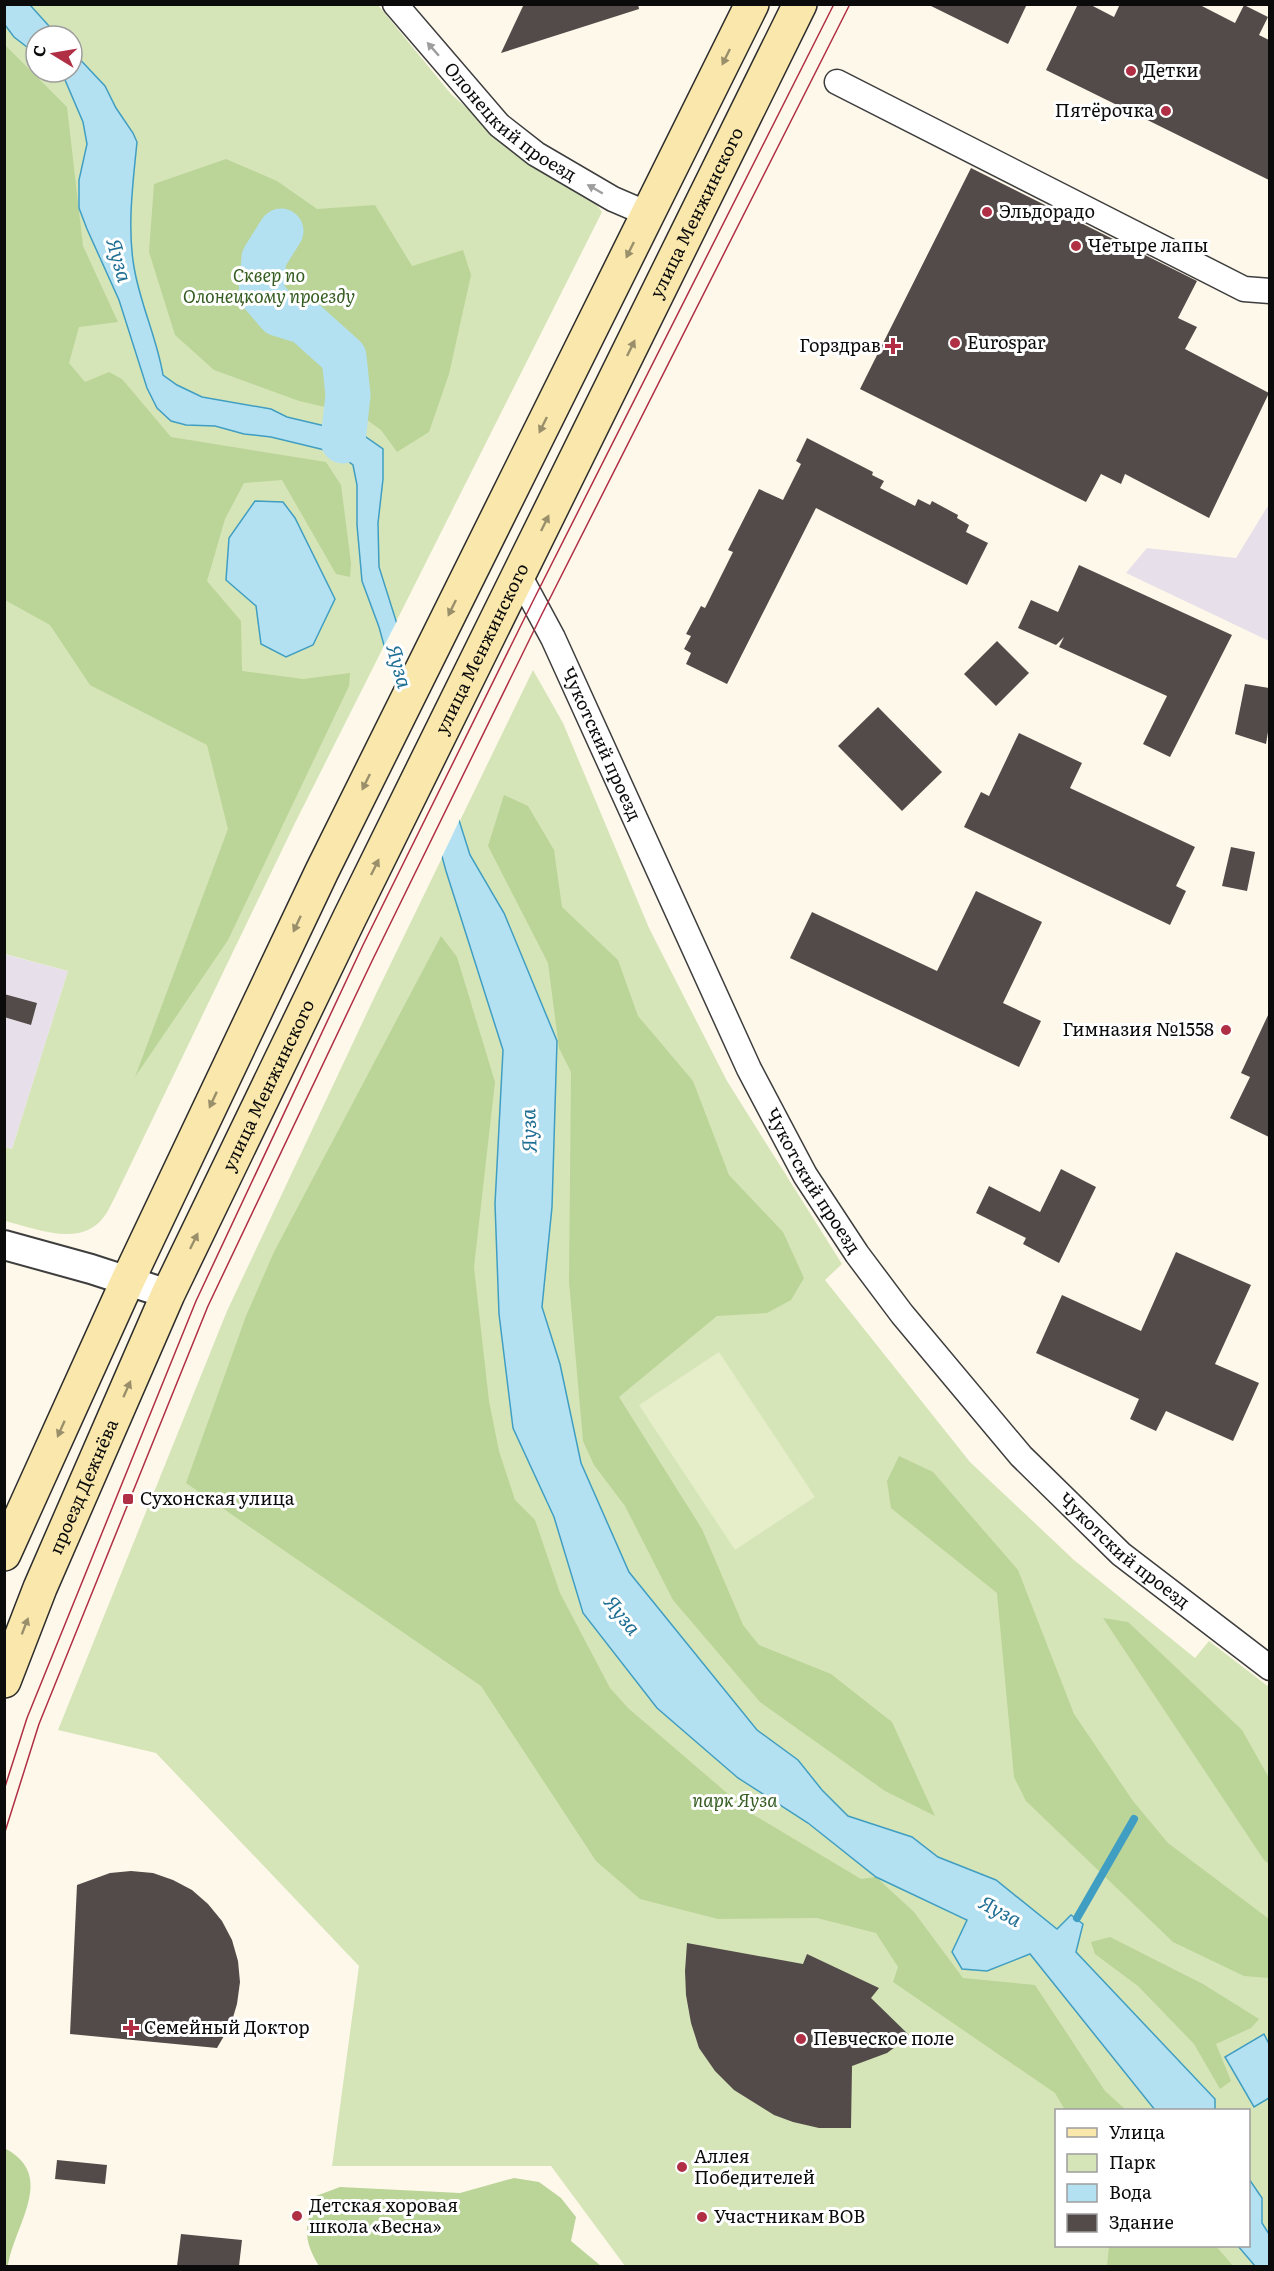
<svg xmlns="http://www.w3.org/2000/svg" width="1274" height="2271" viewBox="0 0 1274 2271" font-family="Literata,serif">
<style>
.industrial{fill:#e7e0ea}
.green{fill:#d5e5b8;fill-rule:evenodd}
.forest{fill:#bbd498}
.pitch{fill:#e5edc9}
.water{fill:#b4e1f1;stroke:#409ec2;stroke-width:1.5}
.pier{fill:#fef8eb}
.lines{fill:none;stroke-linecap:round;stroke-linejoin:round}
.stream{stroke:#409ec2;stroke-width:8}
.river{stroke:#b4e1f1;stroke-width:45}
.building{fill:#534b49}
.minor-casing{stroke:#3e3e3e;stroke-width:27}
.tertiary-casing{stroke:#3e3e3e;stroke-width:32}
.secondary-casing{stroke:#2d2d2d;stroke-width:36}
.minor{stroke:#fff;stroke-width:24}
.tertiary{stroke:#fff;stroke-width:28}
.secondary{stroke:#f9e7ab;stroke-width:33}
.tram{stroke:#b02f44;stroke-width:1.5}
.oneway{fill:#9d9d9d}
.oneway2{fill:#9a8f6b}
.poi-dot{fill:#b02f44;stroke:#fff;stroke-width:2}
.labels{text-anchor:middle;stroke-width:6;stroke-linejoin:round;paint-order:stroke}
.poi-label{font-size:18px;fill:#0b0b0b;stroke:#fff;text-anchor:start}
.street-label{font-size:18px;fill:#0b0b0b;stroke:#fff}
.park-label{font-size:18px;font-style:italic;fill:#355d21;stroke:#fff}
.water-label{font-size:20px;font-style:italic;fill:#1f6e93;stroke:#fff}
</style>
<rect width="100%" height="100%" fill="#fef8eb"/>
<!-- industrial -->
<g class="industrial">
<path d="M1269,504V641L1126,573L1147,548L1236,558Z"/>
<path d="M4,954L68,971L12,1149L4,1147Z"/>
</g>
<!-- green -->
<g class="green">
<path d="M5,5H378L451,94L512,148L594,201L602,212L295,823L115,1197C111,1204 108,1212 103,1218C80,1248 34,1228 5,1221L4,1147L12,1149L68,971L5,954ZM36,36H72V72H36Z"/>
<path d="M533,670L563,723L649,928L727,1081L842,1264L825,1280L970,1462L1074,1560L1195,1658L1209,1641L1269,1687V2266H625L551,2166H332L359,1966L156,1753L58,1730L227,1311L374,998ZM1056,2110H1248V2246H1056Z"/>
</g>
<!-- forest -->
<g class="forest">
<path d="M5,45L67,107L83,246L118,322L79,327L69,363L85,382L109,372L122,379L171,437L326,462L341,485L351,563L350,577L336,574L282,480L244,483L225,519L207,581L241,621L242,671L303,679L350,673L349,686L228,940L135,1077L228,829L207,745L90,685L50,625L5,600Z"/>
<path d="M226,159L277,181L317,209L375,205L412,266L463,250L471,275L449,374L429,432L397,452L381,430L360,415L299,401L214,370L175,335L149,252L154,184Z"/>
<path d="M504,795L528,806L554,850L562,907L618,960L638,1016L693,1081L729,1175L783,1232L804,1278L791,1300L767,1313L717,1316L619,1397L702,1529L743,1625L759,1645L831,1674L892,1722L935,1816L885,1791L760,1702L673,1600L625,1506L594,1465L583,1441L569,1282L571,1072L559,1048L548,963L488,846Z"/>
<path d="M441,936L457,957L495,1082L474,1267L489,1401L499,1451L515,1500L535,1520L560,1593L610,1688L628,1708L749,1812L861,1879L876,1877L914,1912L963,1978L1035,1985L1105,2091L1126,2110H1065L1055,2093L893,1982L898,1967L876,1933L817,1918L718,1919L640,1899L596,1861L481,1686L186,1483L246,1316L274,1252Z"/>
<path d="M899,1456L933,1472L1018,1570L1074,1714L1133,1801L1168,1843L1269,1919V1978L1244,1976L1173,1942L1026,1801L1014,1777L997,1593L891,1508L887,1481Z"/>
<path d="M1103,1618L1128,1622L1242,1730L1269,1778V1864L1264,1860Z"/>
<path d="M1110,1937L1203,1984L1259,2019L1251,2028L1216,2044L1231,2081L1220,2089L1194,2044L1138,1986L1095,1954L1091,1942Z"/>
<path d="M4,2148C58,2175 14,2225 8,2266H4Z"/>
<path d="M514,2178L539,2182L561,2198L576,2217L571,2241L601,2266H319C302,2238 305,2226 316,2196L340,2187L460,2193Z"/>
<path d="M1109,2246H1216L1233,2266H1107Z"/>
</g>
<!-- pitch -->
<path class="pitch" d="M719,1352L815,1497L735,1550L639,1405Z"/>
<!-- water -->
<g class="water">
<path d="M4,5H30L58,36H36V54L14,37L5,25Z"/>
<path d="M72,51L105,86L116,108L133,133L137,142C133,183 127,227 134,267C140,304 157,338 163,375L177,385L202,397L271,409L287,417L363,435L383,449V479L378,523L379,567L470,855L504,913L557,1041L552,1207L542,1307L560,1364L581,1463L629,1572L757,1730L798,1760L822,1790L848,1816L912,1837L938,1857L996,1880L1057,1929L1071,1915L1083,1924L1076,1952L1215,2099V2110H1155L1030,1954L987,1971L962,1969L952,1952L967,1920L876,1877L808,1823L738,1778L657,1708L583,1613L554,1517L513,1428L499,1314L495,1204L503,1050L446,871L379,627L362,581L357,525V485L353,465L337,453L271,437L244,434L215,426L186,425L171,421L157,408L147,388L119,300L87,229L79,208V180L87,144L83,122L65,80L58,72H72Z"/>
<path d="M255,501L283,502L295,518L335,599L313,645L286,657L261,644L256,606L226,580L229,538Z"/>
<path d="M1264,2034L1269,2044V2098L1254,2107L1225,2057Z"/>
<path d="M1249,2179L1262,2198V2223L1269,2234V2266H1255L1238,2246H1248Z"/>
</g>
<!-- pier -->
<path class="pier" d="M399,617L461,817L440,861L382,650Z"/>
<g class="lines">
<!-- stream -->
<path class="stream" d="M1077,1918L1134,1819"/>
<!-- river -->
<path class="river" d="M281,231L264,258L261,293L279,314L305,322L344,357L348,395L343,441"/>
</g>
<!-- building -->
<g class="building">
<path d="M524,4H638L639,9L501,53Z"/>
<path d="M927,4H1027L1008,44Z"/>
<path d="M1078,4H1089L1114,17L1120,4H1198L1235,23L1244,5L1268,17L1259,35L1269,40V180L1046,70Z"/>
<path d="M971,168L1197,281L1178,318L1197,327L1185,349L1269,393L1209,518L1125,474L1121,484L1101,474L1086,502L860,389Z"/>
<path d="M807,438L873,472L872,475L884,481L880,488L915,506L918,499L930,505L932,501L958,515L957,518L969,525L966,532L988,543L967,585L816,508L727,684L686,664L691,653L684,649L691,636L686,634L701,606L705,608L733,552L728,550L759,489L783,500L801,464L796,461Z"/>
<path d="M1079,565L1232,635L1170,757L1143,744L1167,696L1059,647L1064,637L1056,645L1018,628L1031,600L1058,612Z"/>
<path d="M997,641L1029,673L996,706L964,674Z"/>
<path d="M1245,684L1269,688V726L1266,744L1235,734Z"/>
<path d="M878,707L942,772L902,811L838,746Z"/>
<path d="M1019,733L1082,763L1070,788L1195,847L1176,886L1186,891L1170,925L964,827L981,792L989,796Z"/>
<path d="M1231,847L1255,852L1247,891L1222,886Z"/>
<path d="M976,891L1042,922L1003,1003L1041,1021L1019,1067L790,958L812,912L937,971Z"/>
<path d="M4,994L37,1003L31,1025L4,1017Z"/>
<path d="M1269,1013V1137L1230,1118L1250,1077L1241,1073Z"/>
<path d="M1061,1169L1096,1187L1059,1263L1023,1244L1026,1238L976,1213L989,1186L1040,1212Z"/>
<path d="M1176,1252L1251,1285L1215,1364L1259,1383L1233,1441L1166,1411L1156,1431L1130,1419L1139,1399L1036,1353L1062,1295L1141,1331Z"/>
<path d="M131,1871L153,1873L173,1880L192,1890L208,1904L222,1921L232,1940L238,1961L240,1982L237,2004L231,2024L217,2048L70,2034L77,1885L110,1873Z"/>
<path d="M687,1943L803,1964L807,1954L879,1988L871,1998L910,2036L887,2053L852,2066L851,2128H819L793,2122L774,2115L734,2090L715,2071L699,2048L691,2023L686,1995L685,1971Z"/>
<path d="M57,2160L107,2165L105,2184L55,2179Z"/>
<path d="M181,2234L242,2240L239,2266H177Z"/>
</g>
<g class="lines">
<defs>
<g id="minor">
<path id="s1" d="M395,4L499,125L536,154L613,199L648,214"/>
<path d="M837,82L1244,289L1270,291"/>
<path id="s2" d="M519,575L553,638L749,1069L805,1175L857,1254L902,1314L1021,1456L1121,1554L1270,1668"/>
</g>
<path id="tertiary" d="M4,1245L91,1269L168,1294"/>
<g id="secondary">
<path d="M4,1554L128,1280L322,871L752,4"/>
<path id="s3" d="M4,1681L40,1588L168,1294L349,919L800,4"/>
</g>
</defs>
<!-- minor casing -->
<use href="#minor" class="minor-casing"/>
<!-- tertiary casing -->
<use href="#tertiary" class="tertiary-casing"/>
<!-- secondary casing -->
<use href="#secondary" class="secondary-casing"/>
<!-- minor -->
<use href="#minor" class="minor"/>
<!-- tertiary -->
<use href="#tertiary" class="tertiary"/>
<!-- secondary -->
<use href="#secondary" class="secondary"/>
<!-- tram -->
<g class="tram">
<path d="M4,1790L27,1718L196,1301L363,945L533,601L834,4"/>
<path d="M4,1835L39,1724L208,1306L372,961L541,616L850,4"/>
</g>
</g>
<!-- one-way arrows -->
<defs><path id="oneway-solid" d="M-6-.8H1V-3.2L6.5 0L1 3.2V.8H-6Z" transform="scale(1.5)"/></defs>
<g class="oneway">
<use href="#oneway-solid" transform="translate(433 49) rotate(-131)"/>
<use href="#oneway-solid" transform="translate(595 189) rotate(-150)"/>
</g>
<g class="oneway2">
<use href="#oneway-solid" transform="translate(726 57) rotate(116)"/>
<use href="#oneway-solid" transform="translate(630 250) rotate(116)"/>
<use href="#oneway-solid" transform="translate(631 348) rotate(-64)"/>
<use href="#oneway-solid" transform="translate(543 425) rotate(116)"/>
<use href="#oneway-solid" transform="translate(545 523) rotate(-64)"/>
<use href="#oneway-solid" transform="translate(452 608) rotate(116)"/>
<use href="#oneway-solid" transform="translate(366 782) rotate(116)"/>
<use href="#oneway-solid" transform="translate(375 867) rotate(-64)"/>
<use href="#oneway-solid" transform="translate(297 924) rotate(115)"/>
<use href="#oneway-solid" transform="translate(213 1100) rotate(115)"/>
<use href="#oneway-solid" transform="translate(194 1241) rotate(-64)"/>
<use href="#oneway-solid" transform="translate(127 1389) rotate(-66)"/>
<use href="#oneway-solid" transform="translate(61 1429) rotate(114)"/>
<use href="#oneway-solid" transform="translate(25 1626) rotate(-69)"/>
</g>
<!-- markers -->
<g class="poi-dot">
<circle cx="1131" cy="71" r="6"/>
<circle cx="1166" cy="111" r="6"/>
<circle cx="987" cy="212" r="6"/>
<circle cx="1076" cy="246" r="6"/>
<circle cx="955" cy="343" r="6"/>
<path d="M890 337h6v6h6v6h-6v6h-6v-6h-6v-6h6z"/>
<circle cx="1226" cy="1030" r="6"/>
<rect x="122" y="1493" width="12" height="12" rx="3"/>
<path d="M128 2019h6v6h6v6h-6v6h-6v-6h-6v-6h6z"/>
<circle cx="801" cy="2039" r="6"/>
<circle cx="682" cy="2167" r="6"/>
<circle cx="297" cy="2216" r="6"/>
<circle cx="702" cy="2217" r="6"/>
</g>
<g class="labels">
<!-- poi labels -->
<g class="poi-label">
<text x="1143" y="77">Детки</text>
<text x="1154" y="117" text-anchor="end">Пятёрочка</text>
<text x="999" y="218">Эльдорадо</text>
<text x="1088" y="252">Четыре лапы</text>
<text x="967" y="349">Eurospar</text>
<text x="881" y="352" text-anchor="end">Горздрав</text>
<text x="1214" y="1036" text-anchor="end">Гимназия №1558</text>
<text x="140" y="1505">Сухонская улица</text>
<text x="144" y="2034">Семейный Доктор</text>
<text x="813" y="2045">Певческое поле</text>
<text x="694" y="2163">Аллея<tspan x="694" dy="21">Победителей</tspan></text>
<text x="309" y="2212">Детская хоровая<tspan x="309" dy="21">школа «Весна»</tspan></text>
<text x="714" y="2223">Участникам ВОВ</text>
</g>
<!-- street labels -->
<g class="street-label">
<text dy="6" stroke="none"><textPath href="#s1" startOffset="166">Олонецкий проезд</textPath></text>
<text dy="6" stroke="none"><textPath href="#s3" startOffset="1624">улица Менжинского</textPath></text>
<text dy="6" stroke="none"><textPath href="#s3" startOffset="1138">улица Менжинского</textPath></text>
<text dy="6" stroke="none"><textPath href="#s2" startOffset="188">Чукотский проезд</textPath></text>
<text dy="6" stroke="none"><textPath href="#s3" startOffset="652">улица Менжинского</textPath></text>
<text dy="6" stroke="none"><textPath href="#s2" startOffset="674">Чукотский проезд</textPath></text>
<text dy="6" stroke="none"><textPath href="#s3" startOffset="210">проезд Дежнёва</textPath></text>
<text dy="6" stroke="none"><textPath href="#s2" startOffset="1160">Чукотский проезд</textPath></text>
</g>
<!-- park labels -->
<g class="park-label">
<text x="269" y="282">Сквер по<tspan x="269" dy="21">Олонецкому проезду</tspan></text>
<text x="735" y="1807">парк Яуза</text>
</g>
<!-- water labels -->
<g class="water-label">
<text transform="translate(119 260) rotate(74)" y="7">Яуза</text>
<text transform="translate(399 666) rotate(74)" y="7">Яуза</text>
<text transform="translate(529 1131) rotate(-92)" y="7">Яуза</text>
<text transform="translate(622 1615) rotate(51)" y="7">Яуза</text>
<text transform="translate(1000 1911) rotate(28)" y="7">Яуза</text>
</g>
</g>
<!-- border -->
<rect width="1274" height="2271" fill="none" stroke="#0b0b0b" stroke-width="12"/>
<!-- legend -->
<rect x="1055" y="2109" width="195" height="138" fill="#ffffff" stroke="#9d9d9d" stroke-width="1.5"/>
<rect x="1067" y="2128" width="30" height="9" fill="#f9e7ab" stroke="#9d9d9d" stroke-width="1.5"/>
<text x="1109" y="2139" font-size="18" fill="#0b0b0b">Улица</text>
<rect x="1067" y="2154" width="30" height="18" fill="#d5e5b8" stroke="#9d9d9d" stroke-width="1.5"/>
<text x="1109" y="2169" font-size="18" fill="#0b0b0b">Парк</text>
<rect x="1067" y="2184" width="30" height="18" fill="#b4e1f1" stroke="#9d9d9d" stroke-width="1.5"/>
<text x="1109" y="2199" font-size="18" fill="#0b0b0b">Вода</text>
<rect x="1067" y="2214" width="30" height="18" fill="#534b49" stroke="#9d9d9d" stroke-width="1.5"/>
<text x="1109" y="2229" font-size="18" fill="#0b0b0b">Здание</text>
<!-- north arrow -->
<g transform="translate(54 54) rotate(281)"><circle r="28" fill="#ffffff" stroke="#9d9d9d" stroke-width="1.5"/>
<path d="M0-4.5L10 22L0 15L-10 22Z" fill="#b02f44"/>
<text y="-9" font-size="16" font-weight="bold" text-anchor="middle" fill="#0b0b0b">С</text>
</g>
</svg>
